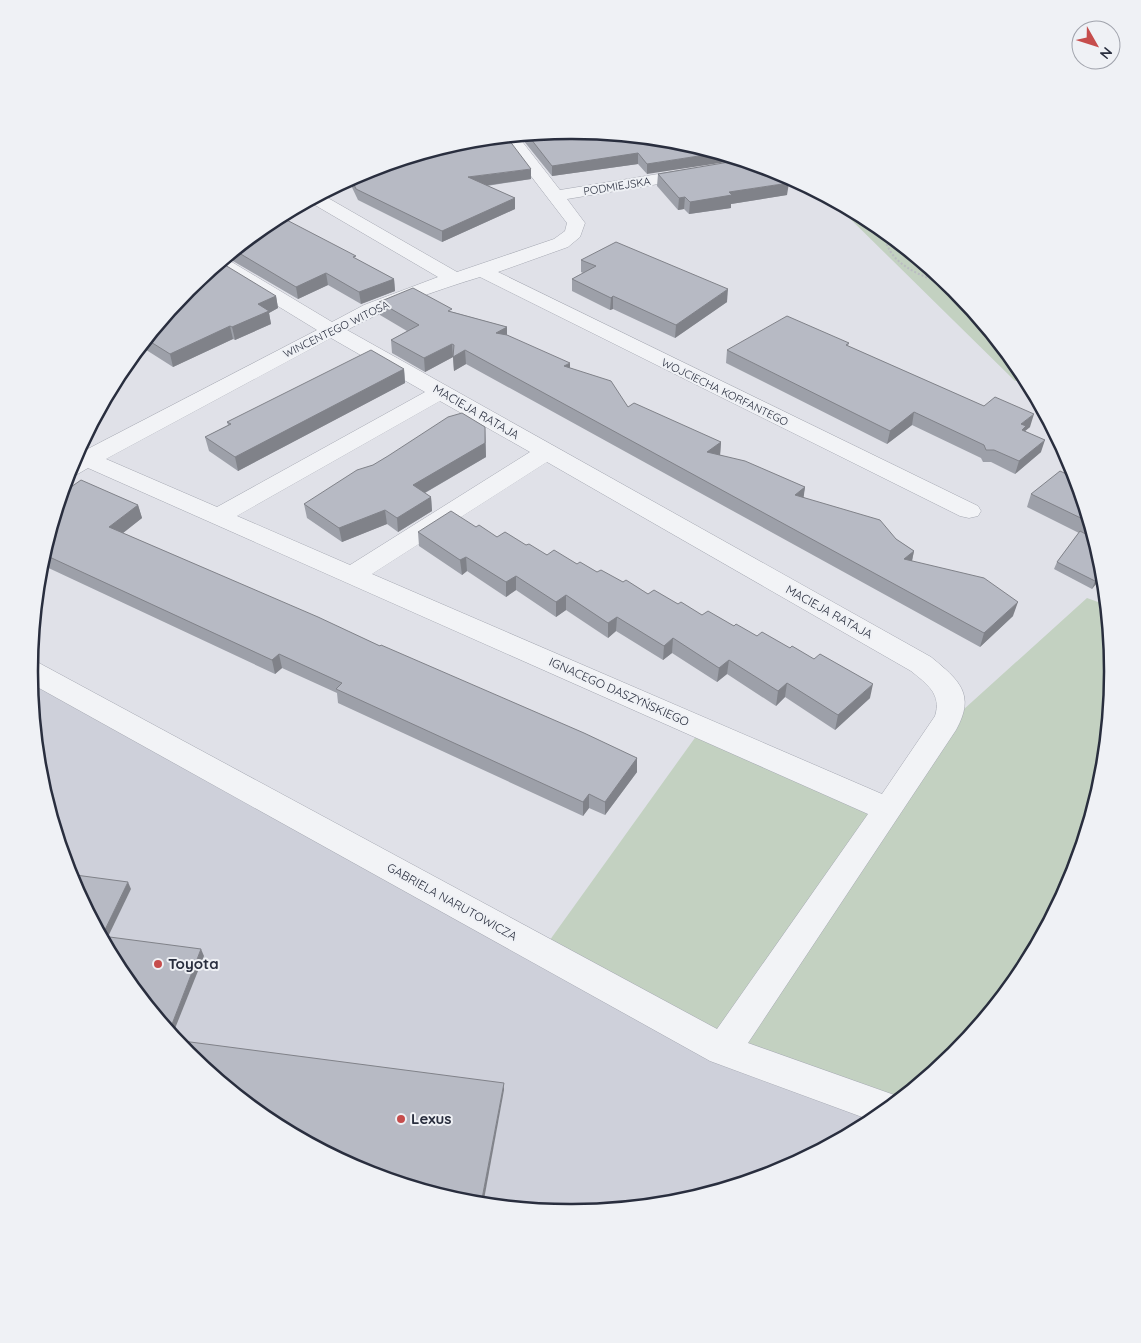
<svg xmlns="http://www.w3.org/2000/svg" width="1141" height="1343" viewBox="0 0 1141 1343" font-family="Quicksand,sans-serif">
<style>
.built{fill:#ced0da}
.green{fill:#c3d1c1}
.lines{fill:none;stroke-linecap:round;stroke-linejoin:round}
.minor-casing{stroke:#a5a8b2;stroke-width:1}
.path{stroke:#babcc2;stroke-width:2;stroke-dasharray:2 2;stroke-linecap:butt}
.minor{fill:#f2f3f6;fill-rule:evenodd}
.wall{fill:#9da0a9}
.shaded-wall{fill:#808289}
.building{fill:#b7bac4;stroke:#808289}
.poi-dot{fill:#c64d4c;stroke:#eff1f5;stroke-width:2}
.labels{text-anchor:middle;stroke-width:4;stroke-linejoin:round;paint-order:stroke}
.far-street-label{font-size:11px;fill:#292e3e;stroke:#eff1f5}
.street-label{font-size:12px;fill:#292e3e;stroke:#eff1f5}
.near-poi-label{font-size:15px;font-weight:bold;fill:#292e3e;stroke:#eff1f5;text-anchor:start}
.rim{fill:none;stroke:#292e3e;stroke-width:2.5}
</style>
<rect width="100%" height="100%" fill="#e0e1e8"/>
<!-- built -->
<path class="built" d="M29,670L723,1050L887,1109L871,1122L778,1172L676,1203L570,1213L465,1203L363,1172L269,1122L187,1054L120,972L70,879L39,777Z"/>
<!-- green -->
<g class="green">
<path d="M829,198L872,221L899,244L900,249L931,270L954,289L1021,371L1025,379L1015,381Z"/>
<path d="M1105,595L1112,672L1102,777L1071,879L1021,973L953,1055L887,1109L723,1050L542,951L702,728L887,809L942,729L1087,598L1098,602Z"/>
</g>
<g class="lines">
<defs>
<path id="minor" d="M517,135L560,190L695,168L701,169L704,173L701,177L695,178L567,199L585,223L580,237L568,247L498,272L978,506L981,511L978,516L969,518L960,516L480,277C434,291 389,307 347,330L931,657C959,680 976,694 956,730L748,1043L900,1097L873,1121L710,1061L30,683V661L39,663L717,1029L868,814L88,468L76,475L66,477L70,464L78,454L317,330L214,267L225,258L332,322L364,305L438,277L308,201L321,194L457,272L554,239L565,231L567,223L501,137ZM331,338L425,392L217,507L106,459ZM440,401L530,452L350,565L237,516ZM547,462L911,671C927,684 942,694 935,716L882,794L372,574Z"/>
</defs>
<!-- minor casing -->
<use href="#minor" class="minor-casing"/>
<!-- path -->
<path class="path" d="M885,232C886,237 886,243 888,247C898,269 929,279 950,285"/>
<!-- minor -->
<use href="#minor" class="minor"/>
</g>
<!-- wall -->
<g class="wall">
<path d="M571,130L676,140L647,174L638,164L552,176L519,135Z"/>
<path d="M363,171L531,179L487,186L515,198V209L442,242L358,200L348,179Z"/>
<path d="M658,174L787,195L731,204V208L689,214L684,209L678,210L657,186Z"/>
<path d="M270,221L356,259L394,279L395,291L361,304L328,285L298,299L226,257Z"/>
<path d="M581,260L727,302L675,338L613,309L610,310L572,291V279L583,273L581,272Z"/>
<path d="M188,288L276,296L278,308L269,313L271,324L235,340L233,339L173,367L140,346L160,322L164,321L163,318Z"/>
<path d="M379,302L453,312L507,327V335L570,368L628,407L721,442L720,455L805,487L803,497L896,539L914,551L912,561L1013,616L980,647L466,364L454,371L453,357L425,372L392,353L391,340L407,331L380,315Z"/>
<path d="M849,343L848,346L1030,427L1025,431L1041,452L1015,474L991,462H983L981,458L912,425L887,444L726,363L727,350Z"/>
<path d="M404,369L405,383L238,471L209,451L205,437L228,425L227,422Z"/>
<path d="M485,427L486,457L425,493L431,497L432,511L398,532L387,524L342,542L307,518L304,504L373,465Z"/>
<path d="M1075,478L1102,566L1103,575L1092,589L1054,569L1057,562L1079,533L1027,507L1031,494Z"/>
<path d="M61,494L138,505L142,518L123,533L380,646L637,758V772L605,815L589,808L583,816L338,703L337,693L282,668L275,674L40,564Z"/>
<path d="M476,527L497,537L526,545L547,555L577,564L623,582L648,594L678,604L702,615L734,626L757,636L870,698L835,730L785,697L776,706L727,674L717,682L672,653L663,660L616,631L608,638L566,610L556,617L516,590L506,597L467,571L462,575L419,546L418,532Z"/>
</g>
<!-- shaded-wall -->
<g class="shaded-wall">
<path d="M638,153V164L552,176V166Z"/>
<path d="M718,153L740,160L647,174V164Z"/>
<path d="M531,169V179L469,188L468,177Z"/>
<path d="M789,183L787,195L731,204V208L689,214L690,202L729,192Z"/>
<path d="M685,197L684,209L678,210L679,198Z"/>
<path d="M515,198V209L442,242V231Z"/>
<path d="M326,273L328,285L298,299L296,287Z"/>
<path d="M394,279L395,291L361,304L359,292Z"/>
<path d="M728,289L727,302L675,338L676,325Z"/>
<path d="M276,296L278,308L269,313L271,324L235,340L232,327L258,304Z"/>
<path d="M613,296V309L610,310L611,298Z"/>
<path d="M230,326L233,339L173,367L170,354Z"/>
<path d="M507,327V340L496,333Z"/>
<path d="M452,344L453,357L465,350L466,364L454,371L453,357L425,372L424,358Z"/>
<path d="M570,363V377L564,366Z"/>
<path d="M404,369L405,383L238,471L235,457Z"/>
<path d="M914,412L912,425L887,444L890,431Z"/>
<path d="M1034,414L1030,427L1025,431L1023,439L1021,424Z"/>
<path d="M485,427L486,457L414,499L413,485Z"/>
<path d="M1045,440L1041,452L1015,474L1019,461Z"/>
<path d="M721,442L720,456L707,452Z"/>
<path d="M805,487L803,502L795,495Z"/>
<path d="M431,497L432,511L398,532L397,518Z"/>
<path d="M138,505L142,518L114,540L109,527Z"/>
<path d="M385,510L387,524L342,542L339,528Z"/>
<path d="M914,551L911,565L904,559Z"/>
<path d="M466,557L467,571L462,575L460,560Z"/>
<path d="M1102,572L1103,575L1092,589L1095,581Z"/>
<path d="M516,576V590L506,597V582Z"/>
<path d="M566,595V610L556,617V602Z"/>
<path d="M1018,602L1013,616L980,647L984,633Z"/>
<path d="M617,617L616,631L608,638V623Z"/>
<path d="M673,638L672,653L663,660L664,646Z"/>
<path d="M279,654L282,668L275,674L272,660Z"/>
<path d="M729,660L727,674L717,682L719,668Z"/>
<path d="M787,683L785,697L776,706L778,691Z"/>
<path d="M873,684L870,698L835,730L838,715Z"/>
<path d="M637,758V772L605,815V802Z"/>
<path d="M589,794V808L583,816V802Z"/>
<path d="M128,882L131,889L105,943L102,936Z"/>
<path d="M201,949L204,956L172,1036L169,1032Z"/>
<path d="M504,1083V1090L483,1205L481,1204Z"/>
</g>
<!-- building -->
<g class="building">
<path d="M571,130L676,140L718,153L647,164L638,153L552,166L527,134Z"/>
<path d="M506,136L531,169L468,177L515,198L442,231L356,189L351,178L363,171L465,140Z"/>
<path d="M741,160L776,171L789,183L729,192L732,195L690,202L685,197L679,198L658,174Z"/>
<path d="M279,216L356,256L353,257L394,279L359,292L326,273L296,287L234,250L270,221Z"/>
<path d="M616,242L728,289L676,325L613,296L611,298L572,279L596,266L581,260Z"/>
<path d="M220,262L276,296L258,304L269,311L232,327L230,326L170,354L146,339L160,322L166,320L164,316L188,288Z"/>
<path d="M413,288L452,309L448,311L507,327L496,333L507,335L570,363L564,366L611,381L628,407L634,403L721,442L707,452L745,461L805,487L795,495L880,520L896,539L914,551L904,559L984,578L1018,602L984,633L465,350L453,357L454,345L452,344L424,358L391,340L419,325L379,302Z"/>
<path d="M787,316L849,343L846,345L984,406L995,397L1034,414L1021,424L1026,426L1022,430L1045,440L1019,461L994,450H986L984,445L914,412L890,431L727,350Z"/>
<path d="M371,350L404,369L235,457L205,437L231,424L227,422Z"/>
<path d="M462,413L485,427V443L413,485L431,497L397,518L385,510L339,528L304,504L357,470L373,465L388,456L448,417Z"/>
<path d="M1060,471L1075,478L1089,522L1031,494Z"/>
<path d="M81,480L138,505L109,527L318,617L380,646L381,645L584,733L637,758L605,802L589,794L583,802L336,689L342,683L279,654L272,660L43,554L61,494Z"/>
<path d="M451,511L476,527L479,525L497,537L505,532L526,545L529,544L547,555L554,550L577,564L580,562L597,572L601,570L623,582L626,580L648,594L654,590L678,604L681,602L702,615L708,611L734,626L736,624L757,636L762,632L790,648L792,646L814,659L820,654L873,684L838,715L787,683L778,691L729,660L719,668L673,638L664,646L617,617L608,623L566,595L556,602L516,576L506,582L466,557L460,560L418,532Z"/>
<path d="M1080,531L1093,538L1102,566V572L1095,581L1057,562Z"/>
<path d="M68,874L128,882L102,936L201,949L169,1032L120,972L70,879Z"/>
<path d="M175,1040L504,1083L481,1204L465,1203L363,1172L269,1122L187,1054Z"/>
</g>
<!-- markers -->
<g class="poi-dot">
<circle cx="158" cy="964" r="5"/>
<circle cx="401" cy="1119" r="5"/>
</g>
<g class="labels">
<!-- far-street labels -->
<g class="far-street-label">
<text transform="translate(617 186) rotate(-9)" y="4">PODMIEJSKA</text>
<text transform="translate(336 329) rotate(-26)" y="4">WINCENTEGO WITOSA</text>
<text transform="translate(725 392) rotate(26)" y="4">WOJCIECHA KORFANTEGO</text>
</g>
<!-- street labels -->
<g class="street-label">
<text transform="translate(476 412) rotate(30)" y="4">MACIEJA RATAJA</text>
<text transform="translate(829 612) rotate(29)" y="4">MACIEJA RATAJA</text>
<text transform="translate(619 692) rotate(24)" y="4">IGNACEGO DASZYŃSKIEGO</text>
<text transform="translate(452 902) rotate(29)" y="4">GABRIELA NARUTOWICZA</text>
</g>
<!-- near-poi labels -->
<g class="near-poi-label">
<text x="168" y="969">Toyota</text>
<text x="411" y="1124">Lexus</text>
</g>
</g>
<!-- crop -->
<path d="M0 0H1141V1343H0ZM570 139H572A532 532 0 0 1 1104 671V672A532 532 0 0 1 572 1204H570A532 532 0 0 1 38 672V671A532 532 0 0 1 570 139Z" fill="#eff1f5" fill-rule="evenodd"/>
<path class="rim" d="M570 139H572A532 532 0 0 1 1104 671V672A532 532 0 0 1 572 1204H570A532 532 0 0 1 38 672V671A532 532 0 0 1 570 139Z"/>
<!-- north arrow -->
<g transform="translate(1096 45) rotate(129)"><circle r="24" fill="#eff1f5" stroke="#a0a3ac"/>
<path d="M0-4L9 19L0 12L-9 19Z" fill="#c64d4c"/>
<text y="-8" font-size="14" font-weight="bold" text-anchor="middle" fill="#292e3e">N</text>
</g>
</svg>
